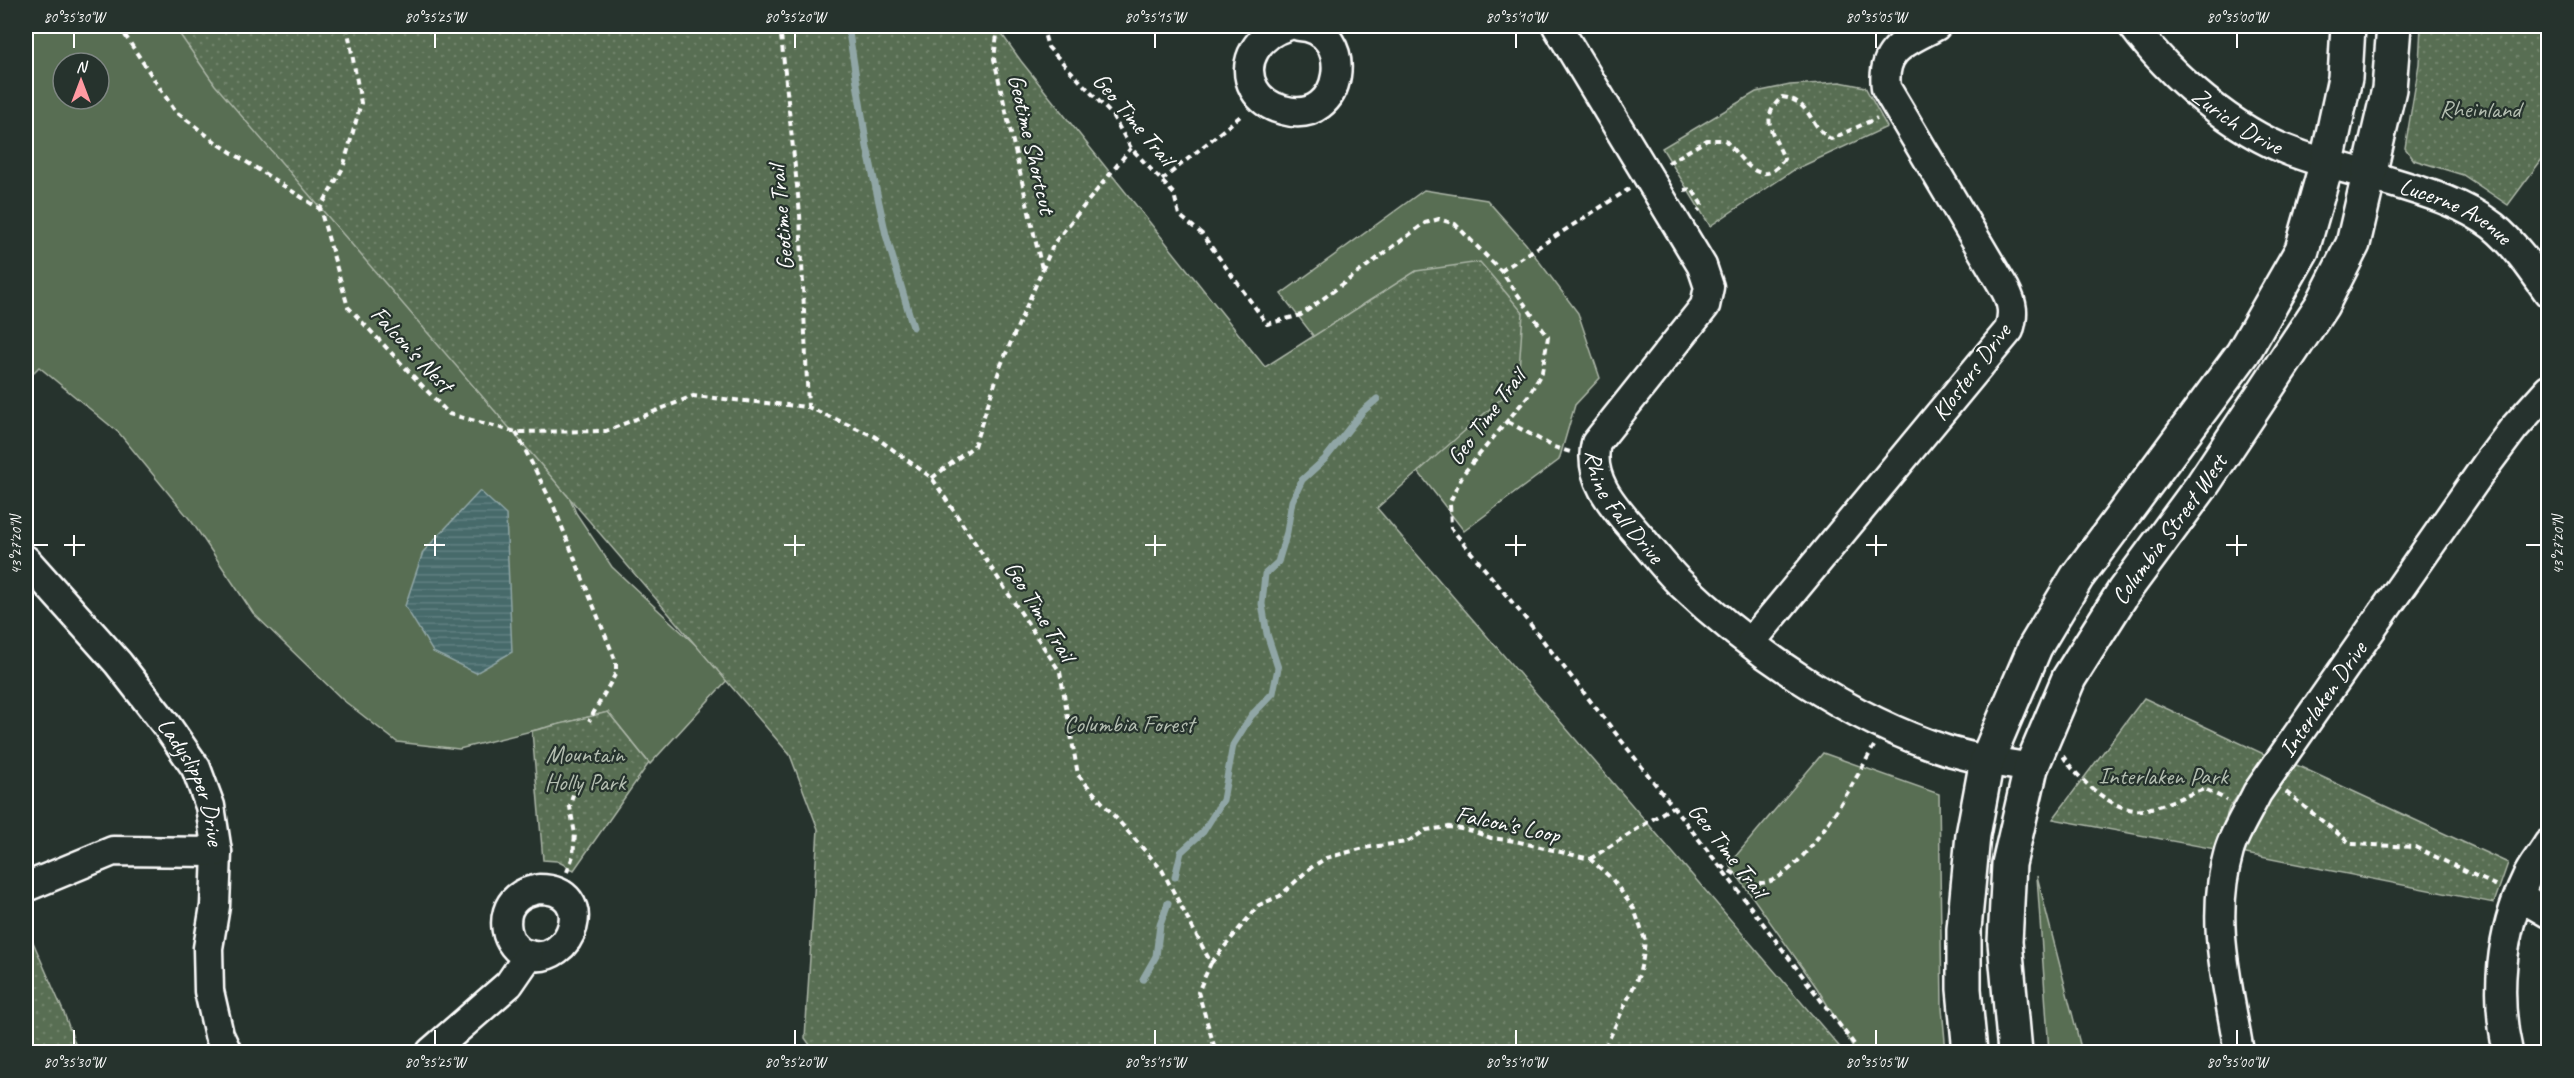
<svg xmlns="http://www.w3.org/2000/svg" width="2574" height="1078" viewBox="0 0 2574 1078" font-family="Caveat,sans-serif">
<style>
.green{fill:#586e52;stroke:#acb6a8;stroke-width:1.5;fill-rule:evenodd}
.park{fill:url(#park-dots);stroke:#acb6a8;stroke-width:1.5}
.water{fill:url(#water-rules);stroke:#90a6a6;stroke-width:1.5}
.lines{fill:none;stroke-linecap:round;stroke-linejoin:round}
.stream{stroke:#90a6a6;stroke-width:7}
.minor-casing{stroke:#fff;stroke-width:33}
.major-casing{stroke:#fff;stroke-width:38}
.path{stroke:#fff;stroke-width:4;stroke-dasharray:6 4.5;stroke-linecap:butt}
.minor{stroke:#26332d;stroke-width:28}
.major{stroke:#26332d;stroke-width:33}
.ticks{fill:none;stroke:#fff;stroke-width:2}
.labels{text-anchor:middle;stroke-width:4.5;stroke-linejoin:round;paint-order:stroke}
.park-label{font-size:24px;fill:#b4beb1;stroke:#26332d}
.street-label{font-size:24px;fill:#fff;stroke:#26332d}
.neatline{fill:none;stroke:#fff;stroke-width:2}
.ticks-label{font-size:15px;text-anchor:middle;fill:#fff}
</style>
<defs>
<pattern id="park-dots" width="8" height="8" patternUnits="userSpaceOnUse" patternTransform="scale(1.5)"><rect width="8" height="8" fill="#586e52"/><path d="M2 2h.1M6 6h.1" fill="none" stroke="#71846c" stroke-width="1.8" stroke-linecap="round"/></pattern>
<pattern id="water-rules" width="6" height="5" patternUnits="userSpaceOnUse" patternTransform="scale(1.5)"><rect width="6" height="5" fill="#466a6b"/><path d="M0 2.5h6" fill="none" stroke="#628081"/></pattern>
</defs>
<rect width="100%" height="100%" fill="#26332d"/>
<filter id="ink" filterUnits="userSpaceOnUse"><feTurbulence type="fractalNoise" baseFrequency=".0167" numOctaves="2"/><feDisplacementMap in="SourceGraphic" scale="12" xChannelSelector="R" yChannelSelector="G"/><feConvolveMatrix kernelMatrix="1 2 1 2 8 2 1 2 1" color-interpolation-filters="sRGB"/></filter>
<g filter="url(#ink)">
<!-- green -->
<g class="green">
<path d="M26,26H177L541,428L576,513L612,567L730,677L650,764L608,712L459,749L397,742L343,700L253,613L192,522L119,433L39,367L26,380ZM63,63H99V99H63Z"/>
<path d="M1424,190L1487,200L1526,244L1578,313L1600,378L1575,405L1559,460L1464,531L1281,294Z"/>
<path d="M1823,753L1939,794L1942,1008L1946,1052H1856L1817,988L1729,864Z"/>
<path d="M2037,876L2082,1052H2049Z"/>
</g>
<!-- park -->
<g class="park">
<path d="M174,26H996L1021,61L1265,367L1416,271L1480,262L1523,313L1518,384L1377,508L1844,1052H815L805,1038L818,829L790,755L215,85Z"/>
<path d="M2421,26H2548V151L2508,205L2463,175L2414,160L2405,148L2419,64Z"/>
<path d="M1840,82L1865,87L1887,127L1794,170L1710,226L1662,148L1756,92L1790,85Z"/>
<path d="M2144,698L2266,755L2229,808L2215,849L2053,819Z"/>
<path d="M608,712L649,763L574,870L557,861L543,860L532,731Z"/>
<path d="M2292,763L2508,863L2494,903L2241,853L2262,808Z"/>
<path d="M26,926L64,1013L78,1052H26Z"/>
</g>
<!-- water -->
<path class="water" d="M480,491L506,515L512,652L476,673L433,652L405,606L423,552Z"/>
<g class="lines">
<!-- stream -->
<g class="stream">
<path d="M848,26L867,147L886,235L913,327"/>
<path d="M1175,877L1181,852L1203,832L1223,800L1233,745L1251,716L1273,693L1278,668L1267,634L1262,604L1265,574L1278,562L1287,532L1292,501L1302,480L1325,459L1363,411L1377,399"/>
<path d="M1143,979L1156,956L1160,925L1168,903"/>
</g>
<defs>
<g id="minor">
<path d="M1287,26C1260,34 1239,61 1254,89C1261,101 1271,107 1283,110C1345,128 1357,28 1299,26"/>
<path id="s1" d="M1557,26L1702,266L1709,287L1705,306L1596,443C1587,481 1617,510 1640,537C1653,552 1665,568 1679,582C1752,652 1849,719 1946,750C1974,759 2003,763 2031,768"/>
<path id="s2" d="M2133,26C2169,75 2234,131 2292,152C2319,162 2348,169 2375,177C2416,190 2459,200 2493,226C2515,244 2532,269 2548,292"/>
<path id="s3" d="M26,560L118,663L167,726L196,768L210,806L217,852L215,906L208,948L209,991L219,1035L227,1052"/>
<path d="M1751,642L2009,330C2014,314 2013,304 2005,289L1886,88C1881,48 1907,42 1936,26"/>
<path d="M26,887L113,851L217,852"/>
<path d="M539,889C599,889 572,967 528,955C504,948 499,913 517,898C524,892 530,891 539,889Z"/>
<path d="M2519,896L2548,913"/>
<path d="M431,1052L509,984L529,955"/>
<path id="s4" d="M2239,1052C2228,984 2209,920 2229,851C2235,831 2248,812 2257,793L2486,465L2513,429L2548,390"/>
<path d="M2508,1052C2495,996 2500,933 2526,879C2531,867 2541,856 2548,844"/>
</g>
<g id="major">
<path d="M1970,1052L1964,989V929L1973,835L1987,760L2035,647L2077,577L2243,353L2302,250L2327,162L2345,78L2348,26"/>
<path id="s5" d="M2015,1052L2005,942L2009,864L2031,768L2069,678L2124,591L2203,484L2322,305L2353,244L2389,89L2394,26"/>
</g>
</defs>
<!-- minor casing -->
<use href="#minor" class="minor-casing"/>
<!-- major casing -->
<use href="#major" class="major-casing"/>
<!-- path -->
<g class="path">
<path d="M119,26L175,111L217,143L320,209"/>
<path d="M347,26L361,103L343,168L320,209L348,307L449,414L516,432L606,431L693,396L808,407L874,436L932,478L1060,672L1078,775L1162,870L1211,963L1198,992L1216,1052"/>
<path d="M780,26L800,214L808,407"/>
<path d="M998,26L994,59L1042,269"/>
<path d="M1042,26L1048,47L1112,115L1131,148L1174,194L1179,215L1202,234L1267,324L1301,315L1425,223L1439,219L1455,224L1501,271L1548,337L1542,372L1528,396L1463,474L1450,502L1451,528L1530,624L1718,864L1860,1052"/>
<path d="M1668,163L1707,140H1725C1743,160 1762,192 1784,159C1774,133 1758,119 1782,97C1811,100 1809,127 1831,139L1877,118"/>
<path d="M1162,180L1243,114"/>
<path d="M1684,190L1692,189L1702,205L1698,211"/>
<path d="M1501,271L1629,189"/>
<path d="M1508,422L1554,447L1570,452"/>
<path d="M516,432L554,507L616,662V673L589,721"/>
<path d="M932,478L974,446L1001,365L1054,243L1131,148"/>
<path d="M2063,756C2077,778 2113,813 2142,810C2161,807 2186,795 2205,789L2227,800"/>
<path d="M2286,792L2351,844L2415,847L2497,886"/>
<path d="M1590,859L1672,807"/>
<path d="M1721,866C1732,872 1745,882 1758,883C1799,887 1856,778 1874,746"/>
<path d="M567,872L573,856L575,834L570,807L574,790L572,782"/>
<path d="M1211,963L1259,905L1280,896L1309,869L1326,858L1364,848L1407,842L1426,830L1449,827L1472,831L1491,838L1515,841L1590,859L1612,879L1634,909L1645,940L1643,958L1639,975L1603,1052"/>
</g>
<!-- minor -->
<use href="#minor" class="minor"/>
<!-- major -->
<use href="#major" class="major"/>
</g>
</g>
<!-- ticks -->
<path class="ticks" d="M74,33V48M435,33V48M795,33V48M1155,33V48M1516,33V48M1876,33V48M2237,33V48M74,535V556M435,535V556M795,535V556M1155,535V556M1516,535V556M1876,535V556M2237,535V556M33,545H48M64,545H85M424,545H445M784,545H805M1145,545H1166M1505,545H1526M1866,545H1887M2226,545H2247M2526,545H2541M74,1030V1045M435,1030V1045M795,1030V1045M1155,1030V1045M1516,1030V1045M1876,1030V1045M2237,1030V1045"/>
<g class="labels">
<!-- park labels -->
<g class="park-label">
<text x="2480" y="117">Rheinland</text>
<text x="1129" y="732">Columbia Forest</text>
<text x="585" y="762">Mountain<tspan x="585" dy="28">Holly Park</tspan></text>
<text x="2163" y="784">Interlaken Park</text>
</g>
<!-- street labels -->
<g class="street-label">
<text dy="8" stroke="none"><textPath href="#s2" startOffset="142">Zurich Drive</textPath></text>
<text transform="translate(1134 119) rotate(50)" y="8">Geo Time Trail</text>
<text transform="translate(1032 144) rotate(77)" y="8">Geotime Shortcut</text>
<text dy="8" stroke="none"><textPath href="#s2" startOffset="380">Lucerne Avenue</textPath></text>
<text transform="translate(781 218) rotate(-95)" y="8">Geotime Trail</text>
<text transform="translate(412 349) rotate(47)" y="8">Falcon's Nest</text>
<text transform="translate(1971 372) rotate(-53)" y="8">Klosters Drive</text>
<text transform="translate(1486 417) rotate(-53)" y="8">Geo Time Trail</text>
<text dy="8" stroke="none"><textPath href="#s1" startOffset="570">Rhine Fall Drive</textPath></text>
<text dy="8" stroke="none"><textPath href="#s5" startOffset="564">Columbia Street West</textPath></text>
<text transform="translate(1040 611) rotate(58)" y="8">Geo Time Trail</text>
<text dy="8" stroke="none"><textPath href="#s4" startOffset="382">Interlaken Drive</textPath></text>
<text dy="8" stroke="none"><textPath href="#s3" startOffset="280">Ladyslipper Drive</textPath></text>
<text transform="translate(1508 824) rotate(12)" y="8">Falcon's Loop</text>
<text transform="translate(1728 850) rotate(52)" y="8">Geo Time Trail</text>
</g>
</g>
<!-- margin -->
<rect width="2574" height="1078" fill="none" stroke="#26332d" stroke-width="66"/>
<!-- north arrow -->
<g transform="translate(81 81)"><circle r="28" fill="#26332d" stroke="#7d8581" stroke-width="1.5"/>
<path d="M0-4.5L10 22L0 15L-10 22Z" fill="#ff9aa2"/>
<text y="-9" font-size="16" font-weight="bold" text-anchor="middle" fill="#ffffff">N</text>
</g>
<rect x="33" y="33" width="2508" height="1012" class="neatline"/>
<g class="ticks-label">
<text x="74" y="22">80°35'30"W</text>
<text x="435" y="22">80°35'25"W</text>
<text x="795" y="22">80°35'20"W</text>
<text x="1155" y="22">80°35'15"W</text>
<text x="1516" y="22">80°35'10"W</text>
<text x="1876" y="22">80°35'05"W</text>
<text x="2237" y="22">80°35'00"W</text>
<text transform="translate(16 545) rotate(-90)" y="5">43°27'20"N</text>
<text transform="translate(2558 545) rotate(-90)" y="5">43°27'20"N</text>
<text x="74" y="1067">80°35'30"W</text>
<text x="435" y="1067">80°35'25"W</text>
<text x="795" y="1067">80°35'20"W</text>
<text x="1155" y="1067">80°35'15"W</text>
<text x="1516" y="1067">80°35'10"W</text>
<text x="1876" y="1067">80°35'05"W</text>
<text x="2237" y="1067">80°35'00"W</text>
</g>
</svg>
